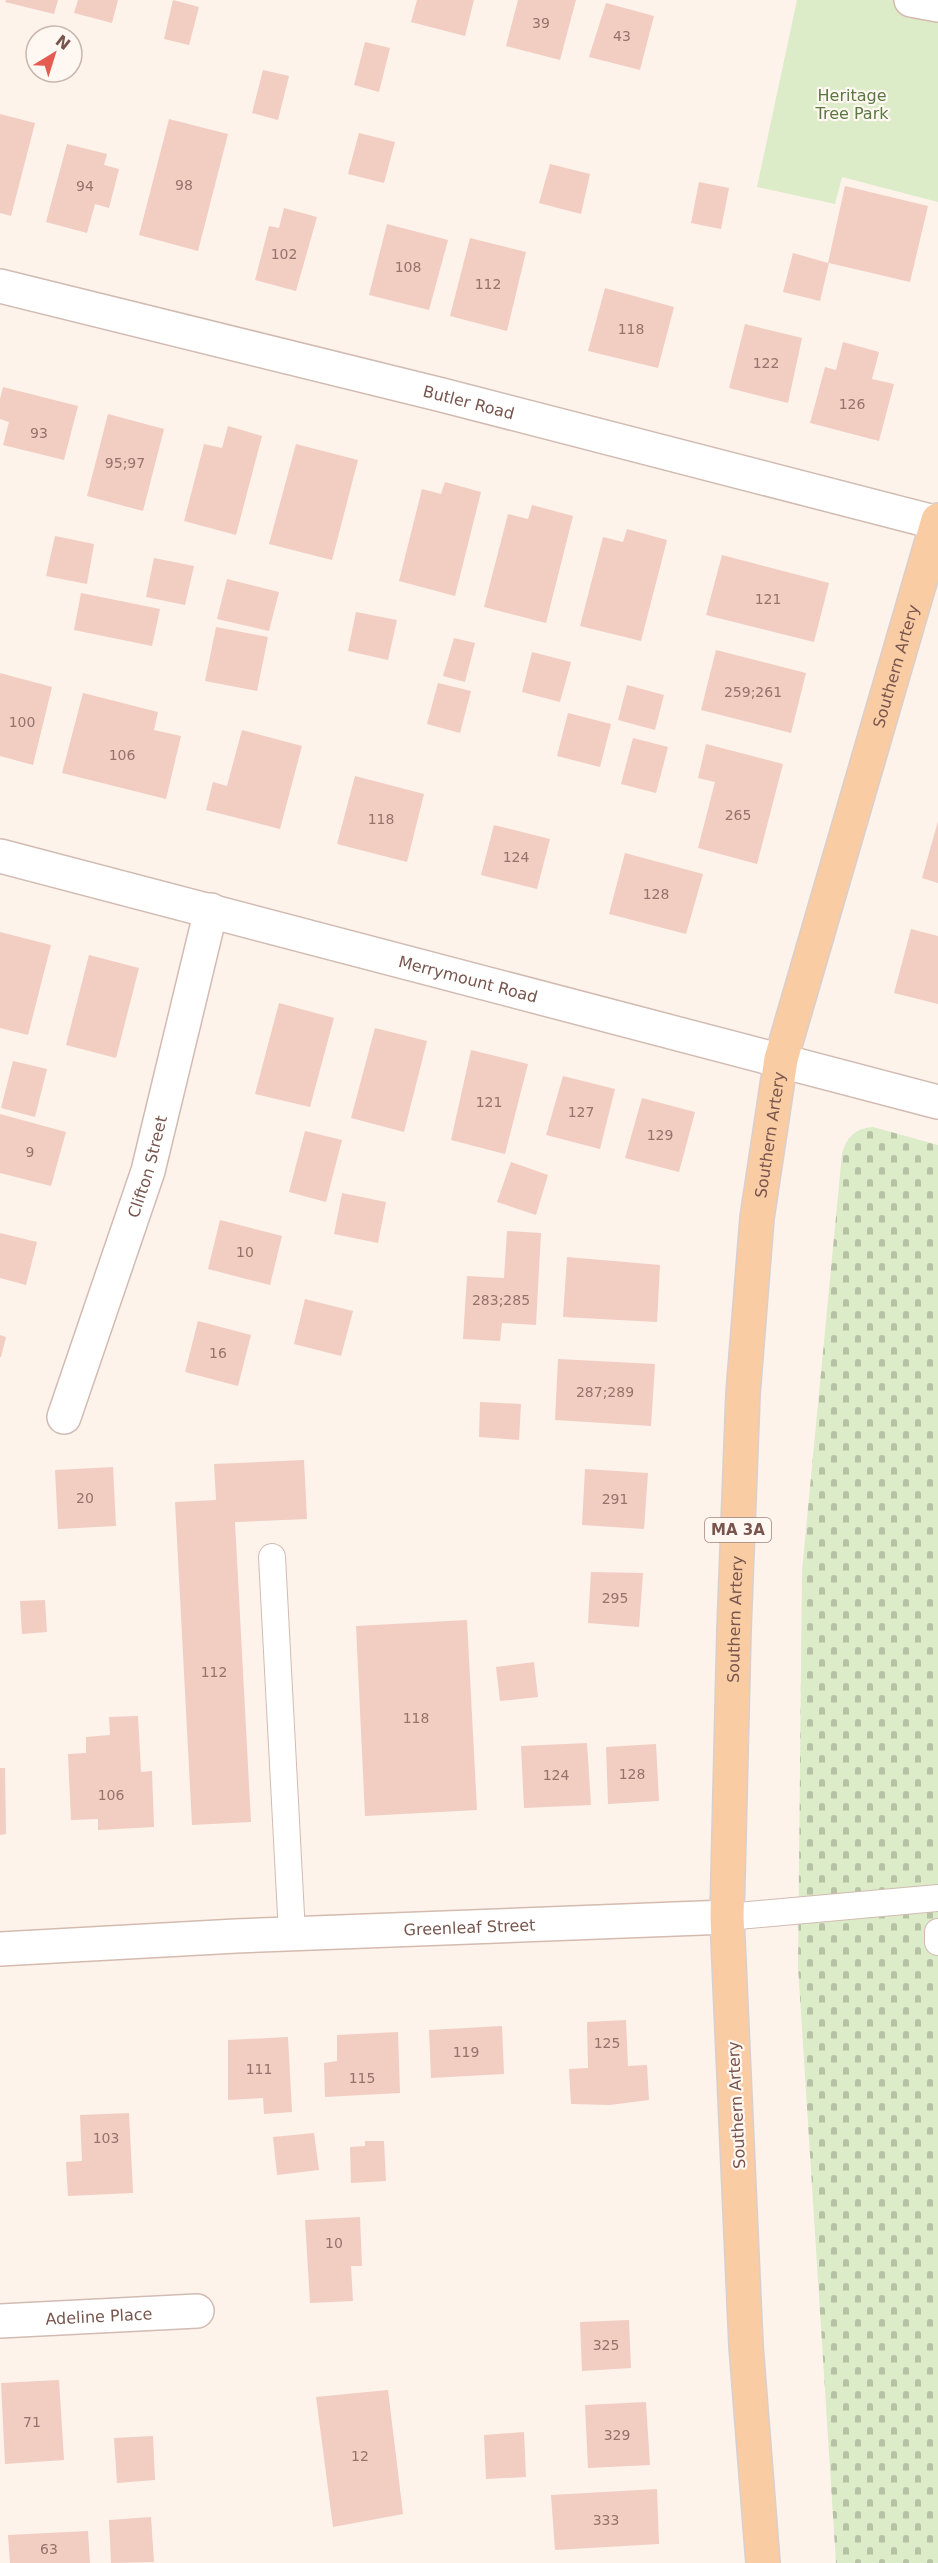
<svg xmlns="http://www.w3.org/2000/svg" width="938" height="2563" viewBox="0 0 938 2563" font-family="'DejaVu Sans',sans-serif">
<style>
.green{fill:#dcebc8}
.cemetery{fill:url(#cemetery-stones)}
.building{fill:#f2cdc2}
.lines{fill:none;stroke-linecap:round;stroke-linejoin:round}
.lane-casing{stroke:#d2bbb2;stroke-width:28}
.street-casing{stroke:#d2bbb2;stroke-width:36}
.secondary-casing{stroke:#d5baaf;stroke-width:36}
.primary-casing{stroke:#d9cfcd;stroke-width:36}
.lane{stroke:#fff;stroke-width:26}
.street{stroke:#fff;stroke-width:33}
.secondary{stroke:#fff;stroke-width:33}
.primary{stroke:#facca4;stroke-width:33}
.labels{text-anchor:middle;stroke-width:4.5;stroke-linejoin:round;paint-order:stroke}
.number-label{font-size:14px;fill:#96736a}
.shield{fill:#fff7f1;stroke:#a0867e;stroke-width:1.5}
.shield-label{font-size:15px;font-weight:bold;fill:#78554d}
.park-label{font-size:16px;fill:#5a7841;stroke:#fff7f1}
.street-label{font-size:16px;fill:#78554d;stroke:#fff7f1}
</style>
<defs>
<pattern id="cemetery-stones" width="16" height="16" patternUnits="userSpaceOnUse" patternTransform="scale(1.5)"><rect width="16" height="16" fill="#dcebc8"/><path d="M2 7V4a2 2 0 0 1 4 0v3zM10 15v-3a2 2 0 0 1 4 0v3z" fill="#b7c1a5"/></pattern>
</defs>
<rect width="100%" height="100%" fill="#fdf3eb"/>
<!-- green -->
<path class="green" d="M797,0H938V202L842,177L835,204L757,187Z"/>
<!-- cemetery -->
<path class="cemetery" d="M873,1127L938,1145V2563H836L798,1966L802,1571L842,1154C846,1137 856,1128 873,1127Z"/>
<!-- building -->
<g class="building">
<path d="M6,0H58L54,14L5,2Z"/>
<path d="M78,0H118L112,23L74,13Z"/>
<path d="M173,0L199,7L189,45L164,39Z"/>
<path d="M417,0H474L465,36L411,22Z"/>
<path d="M518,0H576L560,60L506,46Z"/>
<path d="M606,3L654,16L640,70L589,57Z"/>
<path d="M365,42L390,48L379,92L354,85Z"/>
<path d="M263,70L289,76L278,120L252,113Z"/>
<path d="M0,114L35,123L11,216L0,213Z"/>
<path d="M169,119L228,134L198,251L139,235Z"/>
<path d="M359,133L395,142L384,183L348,174Z"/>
<path d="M67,144L107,154L104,165L119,169L109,208L95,204L87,233L46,222Z"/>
<path d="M550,164L590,174L581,214L539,203Z"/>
<path d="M699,182L729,188L721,229L691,223Z"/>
<path d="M845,186L928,206L910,282L829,263L820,301L783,292L793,253L828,263Z"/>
<path d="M284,208L317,217L296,291L255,280L269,226L279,228Z"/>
<path d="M387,224L448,240L429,310L369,295Z"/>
<path d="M470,238L526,252L507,331L450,316Z"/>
<path d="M605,288L674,307L658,368L588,351Z"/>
<path d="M745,324L802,338L788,403L729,388Z"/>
<path d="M843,342L879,352L872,379L894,384L879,441L810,423L825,367L836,370Z"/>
<path d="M3,387L78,406L64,460L3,445L9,422L0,419V399Z"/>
<path d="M108,414L164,429L143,511L87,496Z"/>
<path d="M228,426L262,436L236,535L184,521L204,444L222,448Z"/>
<path d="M296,444L358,460L332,560L269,544Z"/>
<path d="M445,482L481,492L455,596L399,581L422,489L441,494Z"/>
<path d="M532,505L573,516L546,623L484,607L508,514L528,519Z"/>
<path d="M627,529L667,540L641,641L580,626L603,537L623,542Z"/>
<path d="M55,536L94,544L87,584L46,576Z"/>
<path d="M722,555L829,583L814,642L706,615Z"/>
<path d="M154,558L194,566L185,605L146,597Z"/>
<path d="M227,579L279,592L269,631L217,619Z"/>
<path d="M81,593L160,609L152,646L74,630Z"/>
<path d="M356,612L397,620L388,660L348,651Z"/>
<path d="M216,627L268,637L257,691L205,681Z"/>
<path d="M454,638L475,643L465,682L443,676Z"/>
<path d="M716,650L806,673L791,733L701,710Z"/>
<path d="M532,652L571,662L560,702L522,692Z"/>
<path d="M0,673L52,687L33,765L0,756Z"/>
<path d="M438,683L471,691L460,733L427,724Z"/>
<path d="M627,685L664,695L655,730L618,720Z"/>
<path d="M83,693L158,712L154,730L181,736L166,799L62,773Z"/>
<path d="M568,713L611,724L600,767L557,756Z"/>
<path d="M242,730L302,746L280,829L206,810L213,782L227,786Z"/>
<path d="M633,738L668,747L656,793L621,784Z"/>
<path d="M706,744L783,764L757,864L698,848L715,782L698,778Z"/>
<path d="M355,776L424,794L407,862L337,844Z"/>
<path d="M938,821V883L922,878Z"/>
<path d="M494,825L550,839L537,889L481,875Z"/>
<path d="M625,853L703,874L686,934L609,914Z"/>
<path d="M911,929L938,936V1004L894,993Z"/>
<path d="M0,932L51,945L28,1035L0,1028Z"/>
<path d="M89,955L139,968L116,1058L66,1045Z"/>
<path d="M279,1003L334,1018L310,1107L255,1094Z"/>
<path d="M375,1028L427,1041L404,1132L351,1118Z"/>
<path d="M471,1050L528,1064L505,1154L451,1140Z"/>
<path d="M13,1061L47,1069L35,1117L1,1108Z"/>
<path d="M563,1076L615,1089L600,1149L546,1135Z"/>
<path d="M642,1098L695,1112L679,1172L625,1158Z"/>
<path d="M0,1114L66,1132L51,1186L0,1173Z"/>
<path d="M305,1131L342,1140L326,1202L289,1192Z"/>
<path d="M511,1162L548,1175L536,1215L497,1202Z"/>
<path d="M342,1193L386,1202L378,1243L334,1234Z"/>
<path d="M220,1220L282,1236L270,1285L208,1269Z"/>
<path d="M507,1231L541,1233L536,1325L502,1323L500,1341L463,1339L467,1276L504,1278Z"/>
<path d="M0,1233L37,1242L26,1285L0,1278Z"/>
<path d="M567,1257L660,1265L657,1322L563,1317Z"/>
<path d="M305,1299L353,1311L341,1356L294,1344Z"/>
<path d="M198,1321L251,1335L238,1386L185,1372Z"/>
<path d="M0,1335L6,1337L1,1357H0Z"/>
<path d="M558,1359L655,1364L651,1426L555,1420Z"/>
<path d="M480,1402L521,1404L519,1440L479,1437Z"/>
<path d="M304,1460L307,1519L235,1522L251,1822L192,1825L175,1502L216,1500L214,1464Z"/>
<path d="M113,1467L116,1526L58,1529L55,1470Z"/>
<path d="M585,1469L648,1473L644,1529L582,1525Z"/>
<path d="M591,1572L643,1573L639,1627L588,1623Z"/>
<path d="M45,1600L47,1632L22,1634L20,1601Z"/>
<path d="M467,1620L477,1810L365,1816L356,1626Z"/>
<path d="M534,1662L538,1697L500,1701L496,1667Z"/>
<path d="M138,1716L141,1772L152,1771L154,1827L98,1830V1819L71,1820L68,1754L86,1753V1737L110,1735L109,1717Z"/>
<path d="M587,1743L591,1805L524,1808L521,1746Z"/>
<path d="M656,1744L659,1801L608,1804L606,1747Z"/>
<path d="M0,1768H5L6,1834L0,1835Z"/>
<path d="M626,2020L628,2066L647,2065L649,2100L610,2105L571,2104L569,2069L588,2068L587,2022Z"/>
<path d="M502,2026L504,2074L431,2078L429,2030Z"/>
<path d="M398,2032L400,2093L325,2097L324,2063L337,2061V2035Z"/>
<path d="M288,2037L292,2112L264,2114L263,2098L228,2100V2040Z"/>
<path d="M129,2113L133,2193L68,2196L66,2162L82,2161L80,2115Z"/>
<path d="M314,2133L319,2170L277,2175L273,2137Z"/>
<path d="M365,2141H384L386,2181L351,2183L350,2147L365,2146Z"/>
<path d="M360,2217L362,2266H351L353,2301L310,2303L305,2220Z"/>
<path d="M629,2320L631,2368L582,2371L580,2322Z"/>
<path d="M59,2380L64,2460L5,2464L1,2383Z"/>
<path d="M388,2390L403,2514L333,2527L316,2397Z"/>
<path d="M646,2402L650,2465L588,2468L585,2405Z"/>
<path d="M524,2432L526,2477L486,2479L484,2435Z"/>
<path d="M153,2436L155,2480L117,2483L114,2438Z"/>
<path d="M657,2489L659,2544L555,2550L551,2495Z"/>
<path d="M151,2517L154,2562L111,2563L109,2520Z"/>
<path d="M88,2531L90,2563H10L8,2535Z"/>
</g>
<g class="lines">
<defs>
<g id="lane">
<path d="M272,1557L292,1934"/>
<path d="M727,1917L938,1898"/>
<path d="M938,1932V1942"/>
</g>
<g id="street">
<path id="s1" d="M0,286L442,395L938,523"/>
<path id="s2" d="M0,856L938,1102"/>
<path id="s3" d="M64,1417L148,1171L211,910"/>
<path id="s4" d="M0,2321L197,2311"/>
</g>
<g id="secondary">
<path d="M911,0L938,5"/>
<path id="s5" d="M0,1949L236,1936L727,1917"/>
</g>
<g id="primary">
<path id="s6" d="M763,2563L746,2346L727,1917L734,1630L743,1394L757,1218L781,1059L938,520"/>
</g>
</defs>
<!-- lane casing -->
<use href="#lane" class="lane-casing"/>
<!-- street casing -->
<use href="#street" class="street-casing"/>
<!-- secondary casing -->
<use href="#secondary" class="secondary-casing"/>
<!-- primary casing -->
<use href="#primary" class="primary-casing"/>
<!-- lane -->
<use href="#lane" class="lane"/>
<!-- street -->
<use href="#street" class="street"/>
<!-- secondary -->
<use href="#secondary" class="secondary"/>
<!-- primary -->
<use href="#primary" class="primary"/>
</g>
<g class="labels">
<!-- number labels -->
<g class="number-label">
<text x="541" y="28">39</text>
<text x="622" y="41">43</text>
<text x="184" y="190">98</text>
<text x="85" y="191">94</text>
<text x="284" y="259">102</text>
<text x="408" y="272">108</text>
<text x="488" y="289">112</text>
<text x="631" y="334">118</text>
<text x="766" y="368">122</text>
<text x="852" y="409">126</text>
<text x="39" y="438">93</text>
<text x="125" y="468">95;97</text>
<text x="768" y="604">121</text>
<text x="753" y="697">259;261</text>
<text x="22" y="727">100</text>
<text x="122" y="760">106</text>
<text x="738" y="820">265</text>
<text x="381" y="824">118</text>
<text x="516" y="862">124</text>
<text x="656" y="899">128</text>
<text x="489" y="1107">121</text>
<text x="581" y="1117">127</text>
<text x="660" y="1140">129</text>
<text x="30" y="1157">9</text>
<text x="245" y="1257">10</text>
<text x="501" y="1305">283;285</text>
<text x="218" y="1358">16</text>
<text x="605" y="1397">287;289</text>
<text x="85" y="1503">20</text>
<text x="615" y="1504">291</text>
<text x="615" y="1603">295</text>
<text x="214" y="1677">112</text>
<text x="416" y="1723">118</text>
<text x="632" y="1779">128</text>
<text x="556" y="1780">124</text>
<text x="111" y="1800">106</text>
<text x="607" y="2048">125</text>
<text x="466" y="2057">119</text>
<text x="259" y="2074">111</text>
<text x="362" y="2083">115</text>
<text x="106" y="2143">103</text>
<text x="334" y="2248">10</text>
<text x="606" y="2350">325</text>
<text x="32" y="2427">71</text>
<text x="617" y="2440">329</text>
<text x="360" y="2461">12</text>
<text x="606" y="2525">333</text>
<text x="49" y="2554">63</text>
</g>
<!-- shield labels -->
<rect class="shield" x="705" y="1518" width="66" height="24" rx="4.5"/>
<g class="shield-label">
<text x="738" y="1535">MA 3A</text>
</g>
<!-- park labels -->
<g class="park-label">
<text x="852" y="101">Heritage<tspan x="852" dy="18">Tree Park</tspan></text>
</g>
<!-- street labels -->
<g class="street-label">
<text dy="6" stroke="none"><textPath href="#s1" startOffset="483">Butler Road</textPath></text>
<text dy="6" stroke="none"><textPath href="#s6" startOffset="1917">Southern Artery</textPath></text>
<text dy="6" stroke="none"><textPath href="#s2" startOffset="484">Merrymount Road</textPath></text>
<text dy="6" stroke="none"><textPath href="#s6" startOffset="1431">Southern Artery</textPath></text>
<text dy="6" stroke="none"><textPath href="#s3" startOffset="264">Clifton Street</textPath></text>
<text dy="6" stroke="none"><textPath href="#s6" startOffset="945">Southern Artery</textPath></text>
<text dy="6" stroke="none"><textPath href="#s5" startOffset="470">Greenleaf Street</textPath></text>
<text transform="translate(736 2105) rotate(-93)" y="6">Southern Artery</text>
<text dy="6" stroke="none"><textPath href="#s4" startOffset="99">Adeline Place</textPath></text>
</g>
</g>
<!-- north arrow -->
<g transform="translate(54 54) rotate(38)"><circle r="28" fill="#fff7f1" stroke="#c9b6af" stroke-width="1.5"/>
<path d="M0-4.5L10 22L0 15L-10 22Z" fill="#e55a51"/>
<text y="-9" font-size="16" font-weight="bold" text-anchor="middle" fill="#78554d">N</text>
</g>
</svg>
